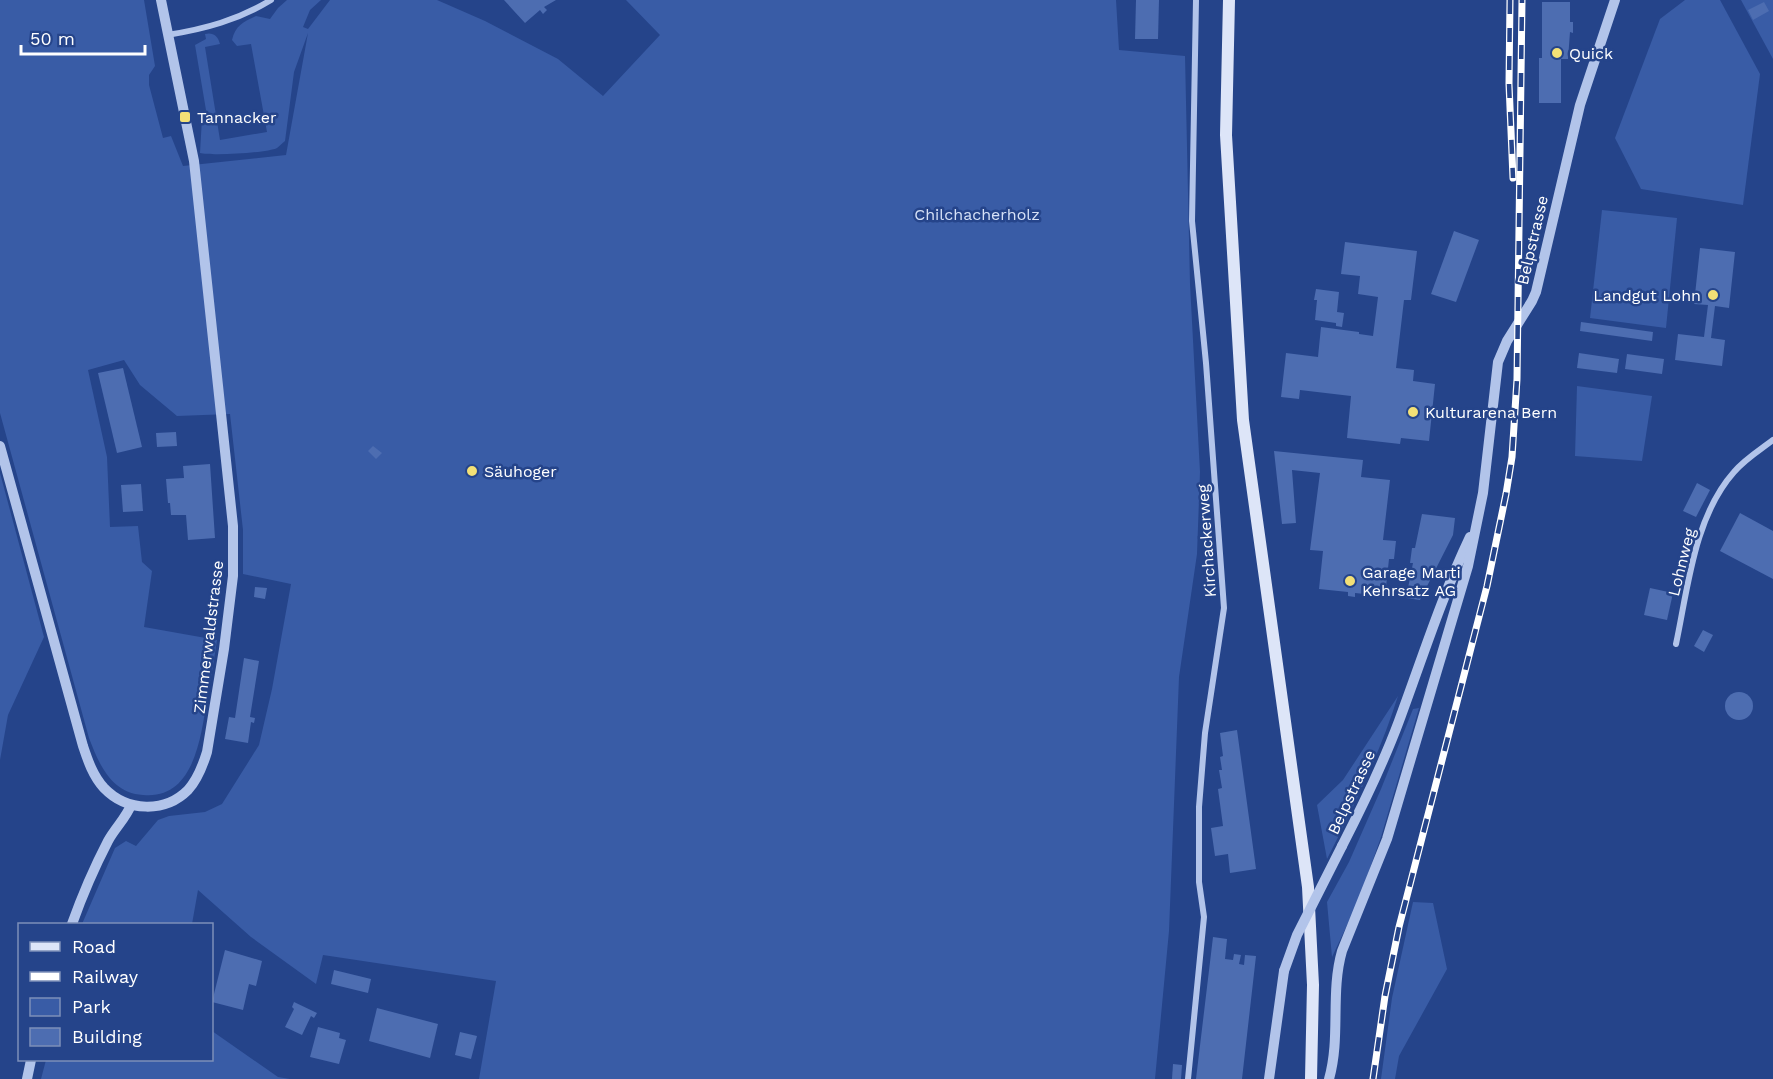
<svg xmlns="http://www.w3.org/2000/svg" width="1773" height="1079" viewBox="0 0 1773 1079" font-family="'Work Sans',sans-serif">
<style>
.green{fill:#395ca6}
.building{fill:#4d6db1}
.lines{fill:none;stroke-linecap:round;stroke-linejoin:round}
.minor{stroke:#b2c4ea;stroke-width:6}
.tertiary{stroke:#b2c4ea;stroke-width:10}
.secondary{stroke:#dde5f8;stroke-width:12}
.rail-casing{stroke:#fff;stroke-width:7}
.rail{stroke:#25448a;stroke-width:4.5;stroke-dasharray:14;stroke-linecap:butt}
.tertiary-bridge{stroke:#b2c4ea;stroke-width:10}
.poi-dot{fill:#f3e076;stroke:#25448a;stroke-width:2}
.labels{text-anchor:middle;stroke-width:5;stroke-linejoin:round;paint-order:stroke}
.poi-label{font-size:16px;fill:#fff;stroke:#25448a;text-anchor:start}
.park-label{font-size:16px;fill:#d6e1f7;stroke:#25448a}
.street-label{font-size:16px;fill:#fff;stroke:#25448a}
</style>
<rect width="100%" height="100%" fill="#25448a"/>
<!-- green -->
<g class="green">
<path d="M0,0H144L155,66L149,75V85L163,138L171,136L183,166L286,155L308,33L294,72L285,141C282,143 280,146 277,148C267,153 212,156 200,153L202,118L207,116L195,45L206,39L205,34C213,32 218,36 220,44L205,47L220,140L267,132L251,44L237,46L232,40C235,26 243,22 256,16L270,19L278,8L287,0H321L310,10L303,27L308,29L330,0H437L485,21L558,59L603,96L660,35L626,0H1116L1119,50L1185,56L1190,284L1200,472L1197,554L1179,677L1169,931L1155,1079H479L496,981L323,955L316,984L251,937L198,890L192,924H82L115,848L126,841L136,846L158,820L169,816L205,812L222,804L259,745L272,689L291,584L243,574V530L230,414L177,416L140,385L124,360L88,370L107,457L110,527L138,526L142,562L152,571L144,627L217,640C214,659 211,679 207,699C201,737 194,800 143,795C111,793 99,764 89,738L0,413Z"/>
<path d="M1685,0H1720L1760,74L1743,205L1641,189L1615,138L1660,19Z"/>
<path d="M1741,0H1773V59Z"/>
<path d="M1602,210L1677,218L1666,328L1590,318Z"/>
<path d="M1577,386L1652,396L1642,461L1575,456Z"/>
<path d="M0,473L44,637L8,715L0,760Z"/>
<path d="M1398,696C1380,753 1354,806 1327,859L1317,805L1343,780Z"/>
<path d="M1419,708L1381,837L1358,902L1332,957L1327,902L1349,862L1381,789L1413,709Z"/>
<path d="M1413,902L1433,903L1447,969L1399,1056L1395,1079H1381L1392,998Z"/>
<path d="M212,1031L278,1077L290,1079H41L46,1060H212Z"/>
</g>
<!-- building -->
<g class="building">
<path d="M504,0H556L544,7L547,10L543,14L540,10L525,23Z"/>
<path d="M1136,0H1159L1158,39H1135Z"/>
<path d="M1542,2H1570V22H1573V33L1570,32L1568,59H1561V103H1539V58H1542Z"/>
<path d="M1764,2L1769,11L1753,20L1748,10Z"/>
<path d="M1454,231L1479,240L1456,302L1431,294Z"/>
<path d="M1345,242L1417,251L1411,300H1404L1396,368L1414,370L1413,381L1435,384L1429,441L1401,438L1400,444L1347,438L1351,396L1300,390L1299,399L1281,397L1286,353L1318,357L1321,327L1359,332V334L1373,336L1378,297L1358,294L1360,276L1341,274Z"/>
<path d="M1700,248L1735,252L1729,308L1715,306L1711,338L1725,340L1722,366L1675,360L1678,334L1704,337L1708,305L1694,304Z"/>
<path d="M1316,289L1339,292L1337,312L1344,313L1342,327L1336,326V323L1315,320L1317,300H1314Z"/>
<path d="M1581,322L1653,332L1652,341L1580,331Z"/>
<path d="M1579,353L1619,359L1617,373L1577,368Z"/>
<path d="M1627,354L1664,359L1662,374L1625,369Z"/>
<path d="M123,368L142,447L117,453L98,373Z"/>
<path d="M176,432L177,446L157,447L156,433Z"/>
<path d="M373,446L382,453L376,459L368,451Z"/>
<path d="M1274,451L1363,460L1361,477L1390,480L1383,540L1396,541L1394,559H1389L1385,596L1355,593V597L1348,596V592L1319,589L1323,551L1310,550L1320,473L1292,470L1296,523L1282,524Z"/>
<path d="M210,464L215,538L188,540L186,515H171L170,503H168L166,479L184,478L183,466Z"/>
<path d="M1697,483L1710,490L1696,517L1683,511Z"/>
<path d="M141,484L143,511L123,512L121,485Z"/>
<path d="M1740,513L1773,531V579L1720,551Z"/>
<path d="M1422,514L1455,518L1453,535L1420,600L1406,598L1413,563H1410L1412,548H1415Z"/>
<path d="M255,587L267,588L265,599L254,597Z"/>
<path d="M1650,588L1673,593L1667,620L1644,615Z"/>
<path d="M1703,630L1713,635L1704,652L1694,646Z"/>
<path d="M244,658L259,661L250,717L255,718L254,723L251,722L248,743L225,739L229,717L235,718Z"/>
<circle cx="1739" cy="706" r="14"/>
<path d="M1237,730L1256,869L1230,873L1228,854L1215,856L1211,828L1223,826L1218,789L1222,788L1219,770H1222L1220,757L1223,756L1220,733Z"/>
<path d="M1213,937L1227,939L1225,959L1233,960L1234,954L1241,955L1239,964L1244,965L1245,955L1256,956L1242,1079H1196Z"/>
<path d="M225,950L262,961L256,986L249,984L243,1010L212,1002Z"/>
<path d="M334,970L371,979L368,993L331,984Z"/>
<path d="M294,1002L317,1013L314,1018L311,1016L302,1035L285,1027L294,1009L292,1007Z"/>
<path d="M377,1008L438,1024L430,1058L369,1041Z"/>
<path d="M318,1027L340,1033L339,1038L346,1040L339,1064L310,1057Z"/>
<path d="M460,1032L477,1036L471,1059L455,1055Z"/>
<path d="M1173,1064L1182,1065L1181,1079H1172Z"/>
</g>
<g class="lines">
<!-- minor -->
<g class="minor">
<path d="M167,35C205,29 238,20 271,0"/>
<path d="M1676,644C1688,588 1694,517 1734,472C1745,459 1760,450 1773,440"/>
<path d="M1188,1079L1204,917L1199,882V807L1205,733L1224,608L1206,363L1192,221L1196,0"/>
</g>
<!-- tertiary -->
<g class="tertiary">
<path d="M0,446L83,746C88,761 93,776 104,788C127,812 165,813 188,790C198,779 203,765 207,752L224,649L233,576V526L194,161L161,0"/>
<path d="M1342,846C1363,805 1383,764 1399,721C1422,659 1442,596 1470,537"/>
<path d="M72,924C82,896 94,868 108,841C115,828 126,818 131,805"/>
<path d="M27,1079L31,1060"/>
<path d="M1269,1079L1284,971"/>
<path d="M1329,1079C1341,1037 1330,993 1342,951L1387,839L1468,566L1483,493L1498,362L1507,341L1532,301L1536,292L1580,105L1615,0"/>
</g>
<!-- secondary -->
<path class="secondary" d="M1229,0L1226,135L1243,420L1308,887L1313,985L1311,1079"/>
<defs>
<g id="rail">
<path d="M1510,0L1509,84L1513,178"/>
<path d="M1373,1079L1385,996L1399,927L1487,586L1506,494L1512,457L1517,379L1522,0"/>
</g>
</defs>
<!-- rail casing -->
<use href="#rail" class="rail-casing"/>
<!-- rail -->
<use href="#rail" class="rail"/>
<!-- tertiary-bridge -->
<path class="tertiary-bridge" d="M1284,971L1297,935L1342,846"/>
</g>
<!-- markers -->
<g class="poi-dot">
<circle cx="1557" cy="53" r="6"/>
<rect x="179" y="111" width="12" height="12" rx="3"/>
<circle cx="1713" cy="295" r="6"/>
<circle cx="1413" cy="412" r="6"/>
<circle cx="472" cy="471" r="6"/>
<circle cx="1350" cy="581" r="6"/>
</g>
<g class="labels">
<!-- poi labels -->
<g class="poi-label">
<text x="1569" y="59">Quick</text>
<text x="197" y="123">Tannacker</text>
<text x="1701" y="301" text-anchor="end">Landgut Lohn</text>
<text x="1425" y="418">Kulturarena Bern</text>
<text x="484" y="477">Säuhoger</text>
<text x="1362" y="578">Garage Marti<tspan x="1362" dy="18">Kehrsatz AG</tspan></text>
</g>
<!-- park labels -->
<g class="park-label">
<text x="977" y="220">Chilchacherholz</text>
</g>
<!-- street labels -->
<g class="street-label">
<text transform="translate(1532 240) rotate(-77)" y="6">Belpstrasse</text>
<text transform="translate(1206 541) rotate(-94)" y="6">Kirchackerweg</text>
<text transform="translate(1681 562) rotate(-76)" y="6">Lohnweg</text>
<text transform="translate(208 637) rotate(-83)" y="6">Zimmerwaldstrasse</text>
<text transform="translate(1351 792) rotate(-65)" y="6">Belpstrasse</text>
</g>
</g>
<!-- legend -->
<rect x="18" y="923" width="195" height="138" fill="#25448a" stroke="#7c8fb9" stroke-width="1.5"/>
<rect x="30" y="942" width="30" height="9" fill="#dde5f8" stroke="#7c8fb9" stroke-width="1.5"/>
<text x="72" y="953" font-size="18" fill="#ffffff">Road</text>
<rect x="30" y="972" width="30" height="9" fill="#ffffff" stroke="#7c8fb9" stroke-width="1.5"/>
<text x="72" y="983" font-size="18" fill="#ffffff">Railway</text>
<rect x="30" y="998" width="30" height="18" fill="#395ca6" stroke="#7c8fb9" stroke-width="1.5"/>
<text x="72" y="1013" font-size="18" fill="#ffffff">Park</text>
<rect x="30" y="1028" width="30" height="18" fill="#4d6db1" stroke="#7c8fb9" stroke-width="1.5"/>
<text x="72" y="1043" font-size="18" fill="#ffffff">Building</text>
<!-- scale -->
<path d="M21 45v9h124v-9" fill="none" stroke="#ffffff" stroke-width="3"/>
<text x="30" y="45" font-size="18" fill="#ffffff" stroke="#25448a" stroke-width="4.5" paint-order="stroke">50 m</text>
</svg>
